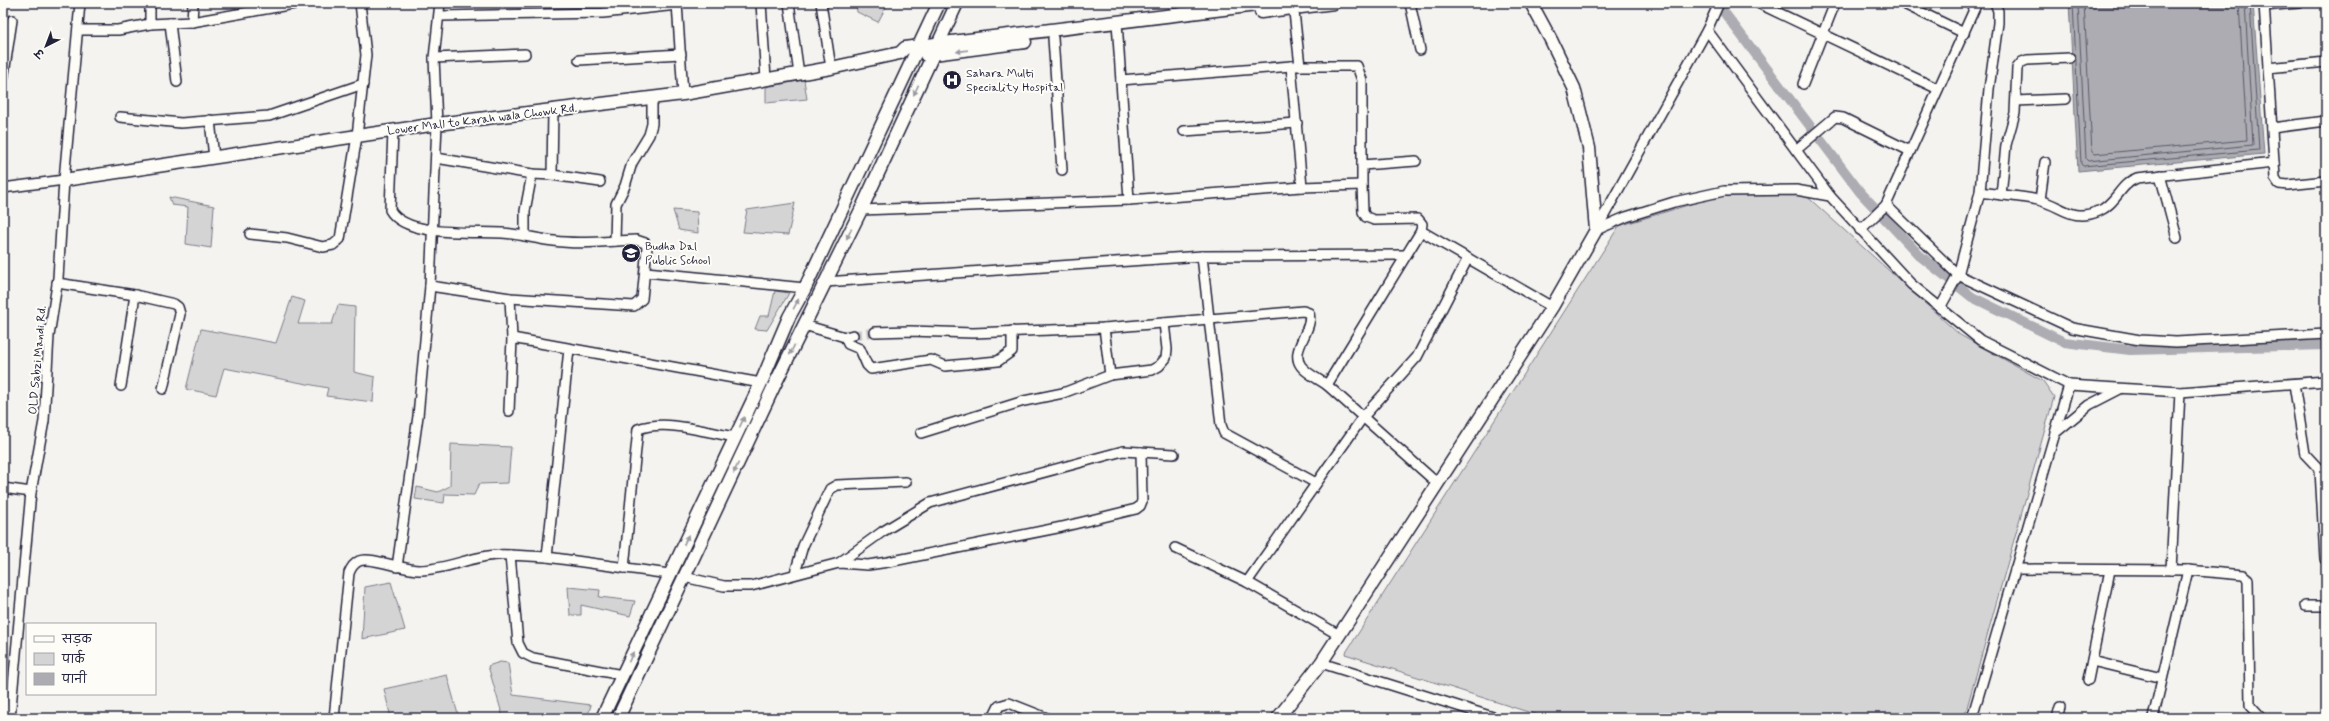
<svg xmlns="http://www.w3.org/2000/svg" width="2329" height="721" viewBox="0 0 2329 721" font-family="Mynerve,'Playpen Sans Deva',sans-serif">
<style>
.green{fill:#d5d4d5;stroke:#7c7b88}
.water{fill:#acacb2;stroke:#757582}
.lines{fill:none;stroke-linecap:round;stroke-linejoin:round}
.shore{stroke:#59596b;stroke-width:1}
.canal{stroke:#acacb2;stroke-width:10}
.minor-tunnel{stroke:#cac9cb;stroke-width:9;stroke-dasharray:9 4.5;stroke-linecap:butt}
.minor-casing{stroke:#22223b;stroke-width:12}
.major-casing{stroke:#22223b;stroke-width:15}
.minor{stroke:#fdfcf7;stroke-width:9}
.major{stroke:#fdfcf7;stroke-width:12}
.oneway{fill:#9a9aa2}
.labels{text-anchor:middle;stroke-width:4;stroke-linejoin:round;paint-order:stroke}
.poi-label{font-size:12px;fill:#22223b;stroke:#fdfcf7;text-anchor:start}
.street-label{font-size:12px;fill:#22223b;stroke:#fdfcf7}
</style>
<rect width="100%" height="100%" fill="#f4f3ef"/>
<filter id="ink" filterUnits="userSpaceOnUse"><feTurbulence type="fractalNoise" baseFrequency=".025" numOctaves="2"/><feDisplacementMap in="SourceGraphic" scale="8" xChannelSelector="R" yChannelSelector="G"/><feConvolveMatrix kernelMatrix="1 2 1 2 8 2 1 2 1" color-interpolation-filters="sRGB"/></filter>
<g filter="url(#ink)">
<!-- green -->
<g class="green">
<path d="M856,3H888L878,22L857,12Z"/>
<path d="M804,80L807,99L766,103V87Z"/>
<path d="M1801,191L1960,335L2043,381L2054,397L1964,718H1547L1345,654L1619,226L1721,195Z"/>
<path d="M169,197L214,206L211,248L186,244L188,207L172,205Z"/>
<path d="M795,203L788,235L743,232L747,210Z"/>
<path d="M673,210L697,212L698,233L679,230Z"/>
<path d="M775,291L789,293L767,330L755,329L760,316H769Z"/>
<path d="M292,297L305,301L298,324H332L338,305L355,307L354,372L375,377L373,402L326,396L328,388L224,368L216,395L186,389L201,329L276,343Z"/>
<path d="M451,444L511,447L508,483L479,484L474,495L445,494L444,503L415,499L417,487L438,492L450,486Z"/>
<path d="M391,582L405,630L362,639L365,587Z"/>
<path d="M568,587L600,590L599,597L635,601L630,616L581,605V615H570Z"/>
<path d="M500,662L508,663L513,695L591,705L587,718L503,717L488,666Z"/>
<path d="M447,675L459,718H391L384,689Z"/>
</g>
<!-- water -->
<path class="water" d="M2069,3H2253L2264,154L2078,171Z"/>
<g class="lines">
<!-- shore -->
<g class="shore">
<path d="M2073,3L2081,164L2083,166L2259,150L2250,3"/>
<path d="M2078,3L2086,159L2088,161L2253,145L2245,3"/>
<path d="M2084,3L2092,152L2094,154L2247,140L2239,3"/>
</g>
<!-- canal -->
<path class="canal" d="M1717,3L1860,192L1919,255L1972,297L2064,342L2130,350L2326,345"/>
<!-- minor-tunnel -->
<path class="minor-tunnel" d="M853,335L875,332"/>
<defs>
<g id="minor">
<path d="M150,3V24L192,22L300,3"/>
<path d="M677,3L683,94"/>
<path d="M761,3L766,79"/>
<path d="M789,3L799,74"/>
<path d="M821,3L831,68"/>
<path d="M1293,3L1300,66"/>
<path d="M1410,3L1420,50"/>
<path d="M1758,3L1938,89"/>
<path d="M1902,3L1964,33"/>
<path d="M2264,3L2275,178L2279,184L2288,185L2326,181"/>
<path d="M2264,6L2299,3"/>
<path d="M440,16L603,13L677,5"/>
<path d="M192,22L193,3"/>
<path d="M1117,22L1129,200"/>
<path d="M170,23L177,82"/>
<path d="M78,30H118L150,24"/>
<path d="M1707,30L1830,196"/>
<path d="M1053,38L1062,170"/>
<path d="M434,58L525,54"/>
<path d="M579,60L681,54"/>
<path d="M1291,66L1302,187"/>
<path d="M2268,68L2326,62"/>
<path d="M3,80L12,20"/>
<path d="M1121,80L1291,66H1357L1362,80V185L1363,212L1366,217L1374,220L1418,219L1422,224L1421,231L1552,307"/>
<path d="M1803,84L1835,3"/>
<path d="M2016,101L2066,99"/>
<path d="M553,110L552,175L600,182"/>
<path d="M120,117L181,123L269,116L363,84"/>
<path d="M210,120L214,158"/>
<path d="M2272,128L2326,121"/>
<path d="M393,131L390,210C406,238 474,231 502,233C520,234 536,239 554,241C580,245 609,241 636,240L645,243L647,247L642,299L634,306L510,298L430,286"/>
<path d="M1184,131L1297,123"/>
<path d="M1796,150L1835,117L1843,118L1910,151"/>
<path d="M436,158L532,174L552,175"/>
<path d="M1362,165L1416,161"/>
<path d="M2160,175L2177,238"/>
<path d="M3,188L64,180"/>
<path d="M1980,192C1999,195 2019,196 2038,200C2062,205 2071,223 2099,211C2116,204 2120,184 2137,178L2274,163"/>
<path d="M2001,195L2006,145L2015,113L2017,68L2022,62L2027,60L2070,58"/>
<path d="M2040,200L2045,162"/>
<path d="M1886,205L1958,275L2072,328L2140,340L2176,342L2326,334"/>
<path d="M861,210L1129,200L1302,187L1362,185"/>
<path d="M1596,230L1626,217L1674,202L1724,191L1796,190L1830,196L1911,284L1980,340L2069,385"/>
<path d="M1596,230L1707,30L1719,3"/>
<path d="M1860,230L1886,205L1977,3"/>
<path d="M1421,231L1327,385L1438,484"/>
<path d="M250,234L287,238L323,247L333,245L340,239L357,136L366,55L360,3"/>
<path d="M525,236V211L532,174"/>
<path d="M615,241L616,204L625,186L632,163L649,135L652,124V98"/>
<path d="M1202,256L1221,425L1224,433L1316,483"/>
<path d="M646,272L805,288"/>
<path d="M825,282L1202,256L1405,255"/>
<path d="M57,283L135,295L174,304L178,307L180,314L163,389"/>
<path d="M1940,308L1958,275L1980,192L1989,89L1998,23V11L1995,3"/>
<path d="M804,325L845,337L853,335"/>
<path d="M1104,328L1110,375"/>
<path d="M875,332L910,331L973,333L1104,328L1303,311L1309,313C1314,330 1289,350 1301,366C1307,374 1319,379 1327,385"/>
<path d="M845,337L848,344L860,349L867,365L871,369L931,360L945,366L998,361L1012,351V331"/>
<path d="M512,338L761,383"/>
<path d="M2294,384L2305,454L2320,470L2325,559"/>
<path d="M121,386L135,295"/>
<path d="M509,411L512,338L510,298"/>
<path d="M921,433L1024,401L1063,393L1110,375L1152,370L1159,366L1166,358L1167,349L1164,323"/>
<path d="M2055,433L2089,405L2120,389"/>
<path d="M3,488L31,492"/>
<path d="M1175,548L1247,582L1339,635"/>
<path d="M547,557L569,349"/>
<path d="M839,563L882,532L930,503L1123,451L1174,454"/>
<path d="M397,567L418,416L430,286L437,124L434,58L440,3"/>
<path d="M624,568L638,429C667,419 705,432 735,437"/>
<path d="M2015,569L2188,570"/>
<path d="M2171,570L2180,392"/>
<path d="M795,573L803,546L830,489L837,485L906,482"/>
<path d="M684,577L724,586H751L839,563L868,565L888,562L1062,527L1136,509L1140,506L1142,501L1141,452"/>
<path d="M1247,582L1363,417L1417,357L1468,258"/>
<path d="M2305,606H2326"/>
<path d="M2092,661L2162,678"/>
<path d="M1321,663L1496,718"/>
<path d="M622,675L533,658L523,653L518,643L510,555L547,557L669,574"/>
<path d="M2088,680L2110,570"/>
<path d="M10,718L31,492L44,421L49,336L58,278L64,180L80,3"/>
<path d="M334,718L349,573C351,568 353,564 359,561C371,556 403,570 419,570C449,570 479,552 510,555"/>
<path d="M993,718L999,706L1009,703L1047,718"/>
<path d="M1972,718L2069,385L2180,392L2326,381"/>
<path d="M2057,718L2060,707"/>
<path d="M2153,718L2188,570L2243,575L2248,579L2250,705L2262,718"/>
</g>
<g id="major">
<path d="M1261,12L1334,3"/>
<path d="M926,55L1025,42"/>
<path d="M64,180L437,124L683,94L831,68L900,53L905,48L919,46L1273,3"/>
<path d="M602,718L761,383L789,317L805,288L939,3"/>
<path d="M618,718L774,386L861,210L957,3"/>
<path d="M1278,718L1321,663L1384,566L1552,307L1596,230L1589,148L1574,88L1551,40L1531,3"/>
</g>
</defs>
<!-- minor casing -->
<use href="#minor" class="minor-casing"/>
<!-- major casing -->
<use href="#major" class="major-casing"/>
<!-- minor -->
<use href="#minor" class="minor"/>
<!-- major -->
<use href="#major" class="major"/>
</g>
<!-- one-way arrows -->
<defs><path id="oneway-solid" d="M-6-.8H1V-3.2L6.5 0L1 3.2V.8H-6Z"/></defs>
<g class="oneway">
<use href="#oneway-solid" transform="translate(962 51) rotate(172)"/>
<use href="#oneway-solid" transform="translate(916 90) rotate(115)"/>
<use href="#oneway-solid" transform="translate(849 234) rotate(116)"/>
<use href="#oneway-solid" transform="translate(796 304) rotate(-62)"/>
<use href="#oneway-solid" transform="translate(792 350) rotate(116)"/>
<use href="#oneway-solid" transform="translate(742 422) rotate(-65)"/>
<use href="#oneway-solid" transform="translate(736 468) rotate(115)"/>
<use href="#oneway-solid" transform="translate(686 540) rotate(-65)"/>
<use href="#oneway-solid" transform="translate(631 657) rotate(-65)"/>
</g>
</g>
<!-- icons -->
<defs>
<symbol id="hospital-disc" viewBox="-11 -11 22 22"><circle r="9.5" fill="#22223b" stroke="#fdfcf7"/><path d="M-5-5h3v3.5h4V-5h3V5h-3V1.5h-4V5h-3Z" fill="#fff"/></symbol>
<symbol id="school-disc" viewBox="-11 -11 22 22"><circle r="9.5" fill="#22223b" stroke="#fdfcf7"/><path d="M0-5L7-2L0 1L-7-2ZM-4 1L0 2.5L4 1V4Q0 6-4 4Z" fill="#fff"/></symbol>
</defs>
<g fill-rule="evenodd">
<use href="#hospital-disc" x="941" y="69" width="22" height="22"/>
<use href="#school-disc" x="620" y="242" width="22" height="22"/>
</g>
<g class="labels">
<!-- poi labels -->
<g class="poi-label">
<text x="966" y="77">Sahara Multi<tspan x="966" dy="14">Speciality Hospital</tspan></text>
<text x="645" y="250">Budha Dal<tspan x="645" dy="14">Public School</tspan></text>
</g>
<!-- street labels -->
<g class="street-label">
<text transform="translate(482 119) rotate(-7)" y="4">Lower Mall to Karah wala Chowk Rd.</text>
<text transform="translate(37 360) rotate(-85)" y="4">OLD Sabzi Mandi Rd.</text>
</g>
</g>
<!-- margin -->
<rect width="2329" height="721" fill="none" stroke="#fdfcf7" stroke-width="16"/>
<rect x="8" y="8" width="2313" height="705" fill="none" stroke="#22223b" stroke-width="1.5" filter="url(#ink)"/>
<!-- legend -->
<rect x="26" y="623" width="130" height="72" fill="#fdfcf7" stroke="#a5a5ac"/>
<rect x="34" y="636" width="20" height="6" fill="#fdfcf7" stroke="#a5a5ac"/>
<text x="62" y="643" font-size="12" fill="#22223b">सड़क</text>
<rect x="34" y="653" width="20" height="12" fill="#d5d4d5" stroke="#a5a5ac"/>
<text x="62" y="663" font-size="12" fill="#22223b">पार्क</text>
<rect x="34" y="673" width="20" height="12" fill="#acacb2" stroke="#a5a5ac"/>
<text x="62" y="683" font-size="12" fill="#22223b">पानी</text>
<!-- north arrow -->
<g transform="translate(46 46) rotate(222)" stroke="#fdfcf7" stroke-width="3" paint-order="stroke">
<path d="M0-3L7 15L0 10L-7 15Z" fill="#22223b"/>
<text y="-6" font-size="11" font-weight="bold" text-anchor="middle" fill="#22223b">उ</text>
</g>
</svg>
